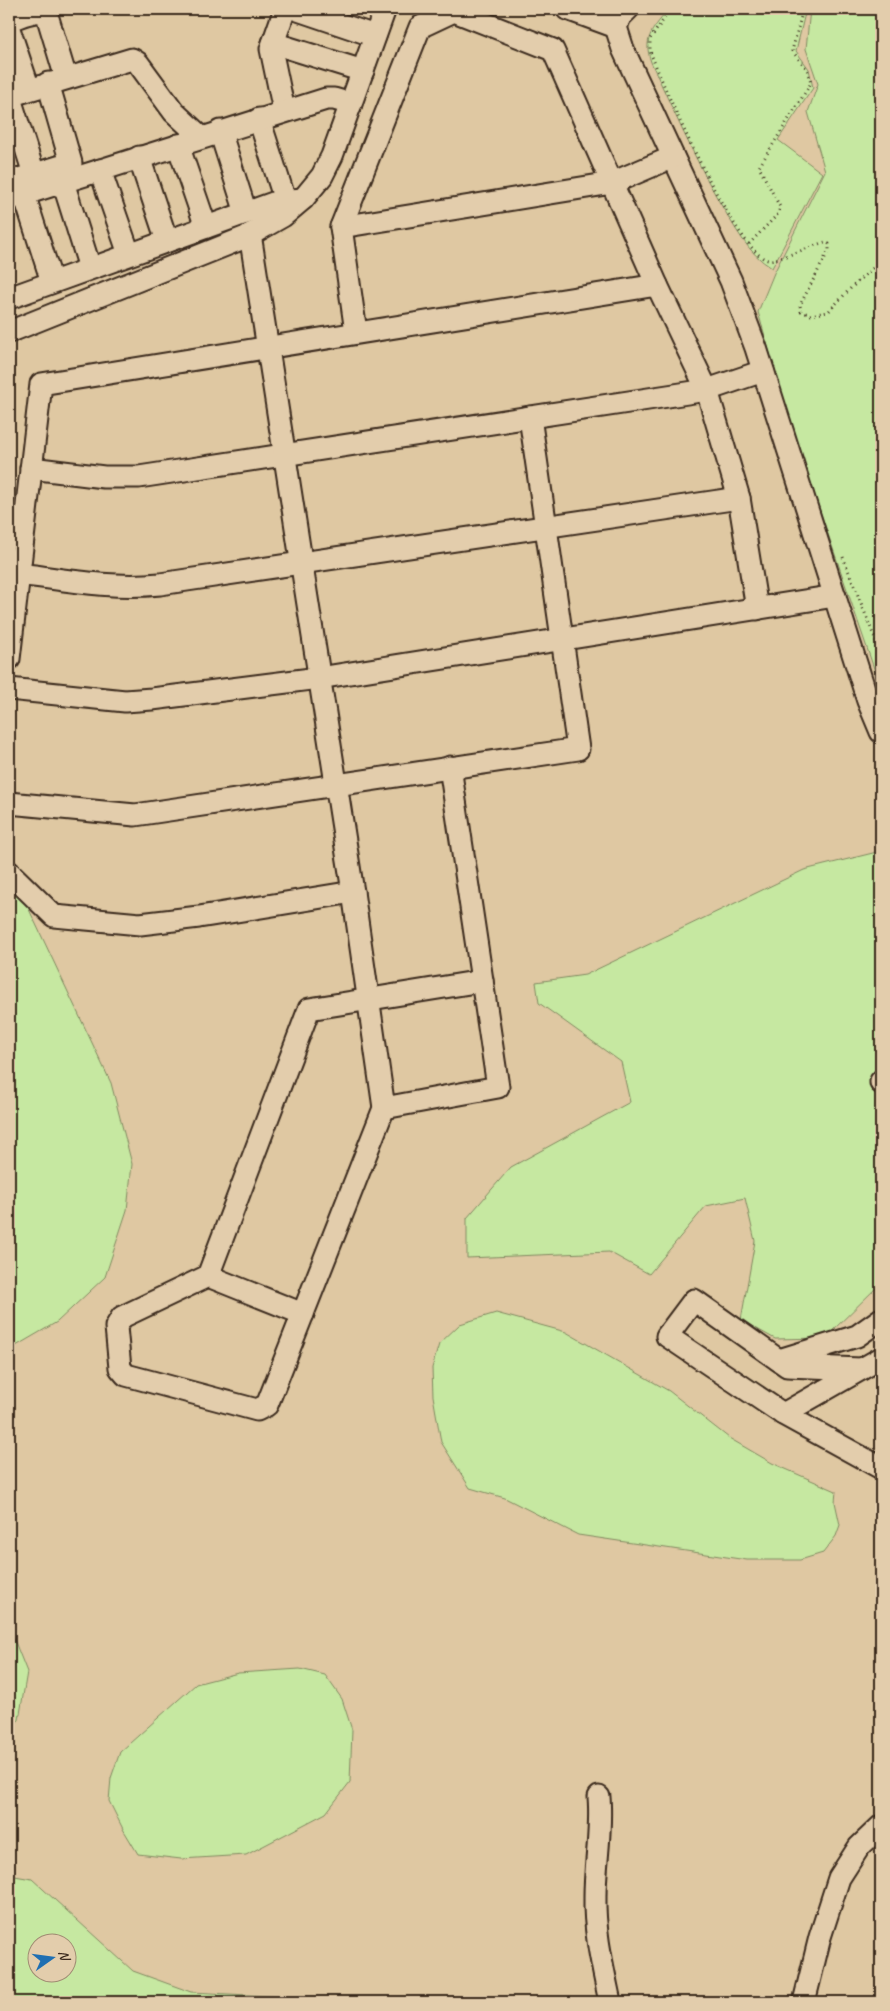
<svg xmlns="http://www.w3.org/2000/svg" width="890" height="2011" viewBox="0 0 890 2011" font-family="Caveat,sans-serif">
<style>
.green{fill:#c6e8a1;stroke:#808960;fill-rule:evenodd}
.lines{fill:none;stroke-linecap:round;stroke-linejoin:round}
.minor-casing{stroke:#3b2a1e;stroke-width:25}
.path{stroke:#3b2a1e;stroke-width:3;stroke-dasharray:1 4;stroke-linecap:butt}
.minor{stroke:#e3cdac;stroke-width:21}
</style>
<rect width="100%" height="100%" fill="#dfc8a2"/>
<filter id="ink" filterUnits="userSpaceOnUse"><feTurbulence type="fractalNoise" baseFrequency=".02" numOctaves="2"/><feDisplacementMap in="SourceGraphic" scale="10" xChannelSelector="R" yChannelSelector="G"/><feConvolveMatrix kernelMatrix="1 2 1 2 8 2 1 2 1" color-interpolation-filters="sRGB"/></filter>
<g filter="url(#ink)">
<!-- green -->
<g class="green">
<path d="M669,9H806L796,51L809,69L813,88L778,140L822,173L772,268C747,253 735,227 720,203C694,157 673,110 651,62C642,37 654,28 669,9Z"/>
<path d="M810,9H881V689L791,426L758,312L774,273L825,171L808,112L818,84L806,49Z"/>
<path d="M881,851V1283L825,1338L775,1339L741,1320L755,1241L745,1198L706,1206L649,1274L609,1252L467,1258V1218L511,1167L630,1102L621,1062L539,1003L536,982L585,975L804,870Z"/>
<path d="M9,867L111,1083L132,1164L127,1210L105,1277L57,1322L9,1350Z"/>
<path d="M496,1313L566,1332L669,1391L729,1438L772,1463L836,1491L835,1502L840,1525L836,1536L823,1553L800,1560H747L578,1535L505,1498L470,1488L441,1442L433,1396L432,1368L439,1344L460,1324Z"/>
<path d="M9,1627L27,1672L19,1720L9,1727Z"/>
<path d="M300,1669L325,1675L342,1699L352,1730L350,1782L326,1813L246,1855L181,1859L138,1854L123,1829L109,1801L111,1778L120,1752L196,1684L238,1673Z"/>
<path d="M9,1875L32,1879L133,1971L191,1992L382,2002H9ZM38,1944H68V1974H38Z"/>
</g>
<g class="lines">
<defs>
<g id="minor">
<path d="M295,9L375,36"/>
<path d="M567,9L616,27L620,17L628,9"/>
<path d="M9,20C20,17 38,7 47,15L66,78"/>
<path d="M616,27L623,49L731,281L756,348L868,701L881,732"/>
<path d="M9,29L29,89"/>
<path d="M273,43L363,71"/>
<path d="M9,95L34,174"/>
<path d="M9,96L132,59L138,63L174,112L201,137"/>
<path d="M284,111L271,49L285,9"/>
<path d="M259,119L285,200"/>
<path d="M220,131L246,213"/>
<path d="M178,145L206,227"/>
<path d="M139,157L167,241"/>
<path d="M100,170L129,254"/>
<path d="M9,182L71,163L48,83"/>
<path d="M63,182L90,268"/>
<path d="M24,194L52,282"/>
<path d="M9,199L326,99H334L351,104"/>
<path d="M341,227L612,183L673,157"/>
<path d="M9,298L279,201L303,199"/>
<path d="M9,332L246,237L283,216L303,199L322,176L332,156L385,9"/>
<path d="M356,332L341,227L420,27L454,11L553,50L657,285"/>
<path d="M31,468L104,477H139L707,390L763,371"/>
<path d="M739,498L757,609"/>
<path d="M9,659L41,384L657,285L707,390L739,498L160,584C112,589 66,580 19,574"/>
<path d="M9,689L125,701L152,699L319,678L835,596"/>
<path d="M9,803L135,815L578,749L530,417"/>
<path d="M9,872L54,916L140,924L199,917L353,892L250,234"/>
<path d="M353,892L384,1108L498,1087L450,767"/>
<path d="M881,1081V1083"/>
<path d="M384,1108L267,1405L257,1410L126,1375L120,1368L116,1327L122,1317L208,1276L309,1009L482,981"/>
<path d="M208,1276L303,1314"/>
<path d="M881,1358L783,1414L881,1468"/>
<path d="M779,1360L857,1336L881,1319"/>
<path d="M783,1414L667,1336L694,1300L787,1366L861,1369"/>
<path d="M599,1797C602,1831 595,1863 595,1896C594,1932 603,1968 610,2002"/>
<path d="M804,2002L820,1937L839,1878L859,1847L881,1826"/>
</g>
</defs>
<!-- minor casing -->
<use href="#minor" class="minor-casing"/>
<!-- path -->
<g class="path">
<path d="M671,9L650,39V51C662,85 737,254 768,260C775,262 814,245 825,242L829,244V250L800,305L801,311L810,315L828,312L851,288L873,268L881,265"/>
<path d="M749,244L778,214L780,207L759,167L811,83L807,69L792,51L803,9"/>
<path d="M843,557L881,654"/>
</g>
<!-- minor -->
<use href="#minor" class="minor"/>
</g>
</g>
<!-- margin -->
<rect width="890" height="2011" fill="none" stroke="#e3cdac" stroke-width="30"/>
<rect x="15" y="15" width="860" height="1981" fill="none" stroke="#3b2a1e" stroke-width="2" filter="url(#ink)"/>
<!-- north arrow -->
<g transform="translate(52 1958) rotate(76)"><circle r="24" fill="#e3cdac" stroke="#a08c73"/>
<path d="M0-4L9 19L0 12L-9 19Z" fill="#1f6fb2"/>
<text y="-8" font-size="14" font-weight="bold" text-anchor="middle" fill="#3b2a1e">N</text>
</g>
</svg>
